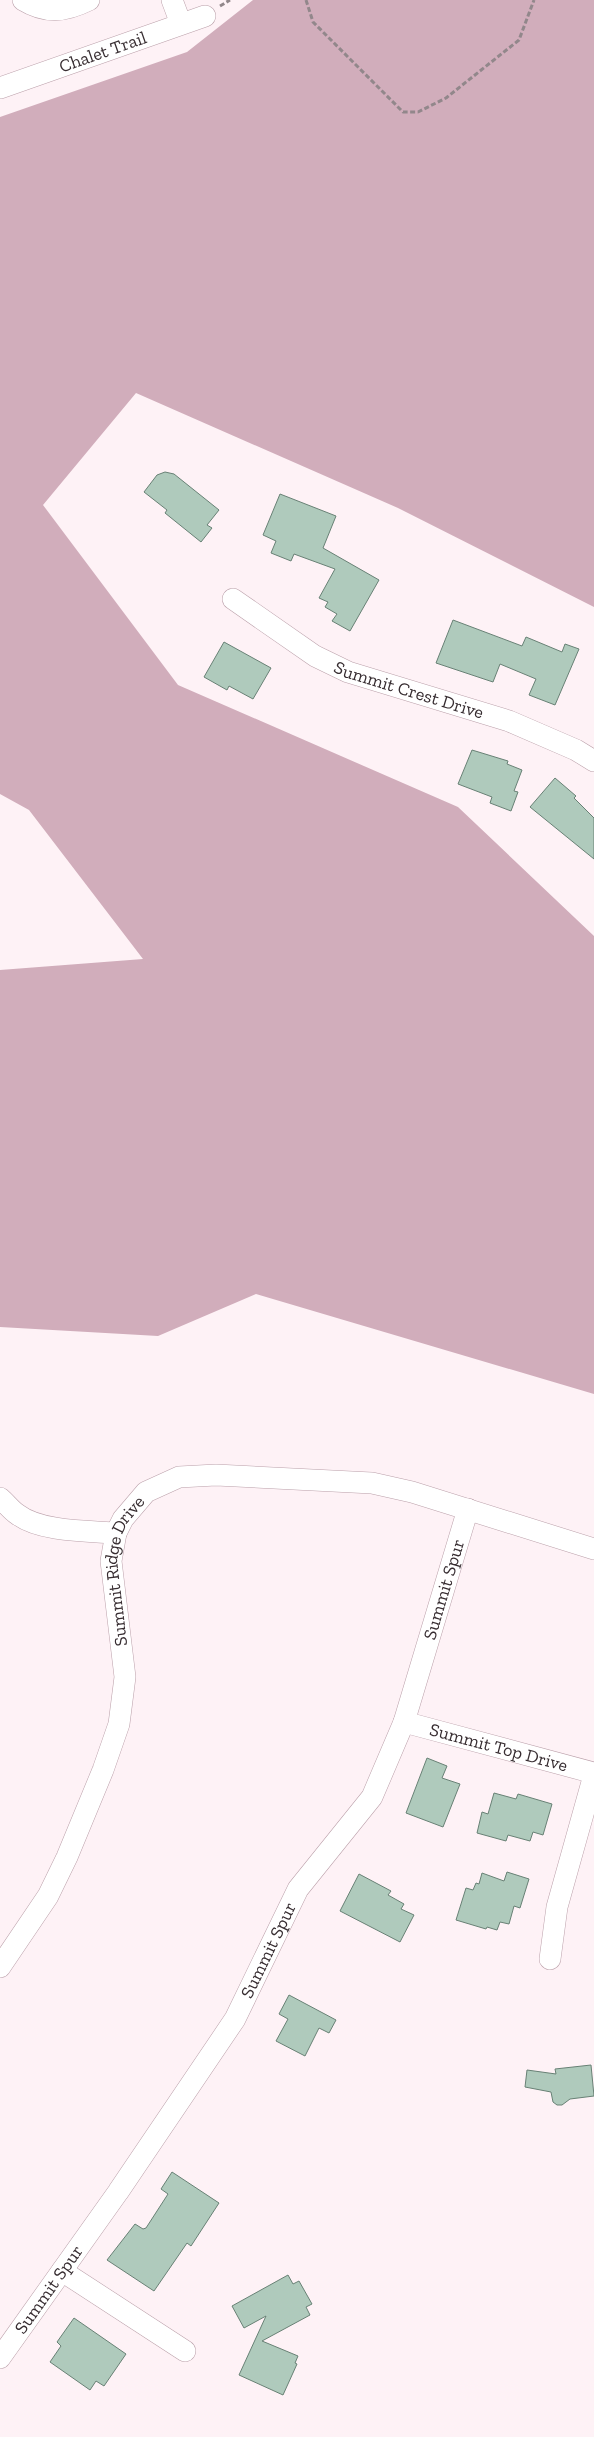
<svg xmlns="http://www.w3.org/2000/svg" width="594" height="2437" viewBox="0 0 594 2437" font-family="'Zilla Slab',serif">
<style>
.forest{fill:#d1adbb}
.building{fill:#afcabc;stroke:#688175}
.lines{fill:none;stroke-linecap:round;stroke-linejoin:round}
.minor-casing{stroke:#bba0aa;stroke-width:22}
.path{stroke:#92878b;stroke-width:3;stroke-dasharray:5 2.5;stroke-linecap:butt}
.minor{stroke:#fff;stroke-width:21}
.labels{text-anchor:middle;stroke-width:5;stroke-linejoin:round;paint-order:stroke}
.street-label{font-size:18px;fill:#372d31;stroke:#fff}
</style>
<rect width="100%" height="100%" fill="#fef2f6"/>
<!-- forest -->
<path class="forest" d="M253,0H594V607L398,508L136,393L43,505L178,685L458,807L594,936V1394L256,1294L158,1336L0,1327V970L143,959L29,810L0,794V117L187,52Z"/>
<!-- building -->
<g class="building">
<path d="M165,472L174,474L219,510L207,525L212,528L201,542L165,513L167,510L144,492L157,475Z"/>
<path d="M280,494L336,516L323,548L379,580L350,631L332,621L337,614L325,607L328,602L319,598L335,569L294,554L291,561L271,553L276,541L263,535Z"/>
<path d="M453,620L522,646L526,637L562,652L565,644L579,649L555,705L529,695L536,679L500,664L493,682L436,663Z"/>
<path d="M224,642L271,668L253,699L229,686L227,690L204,677Z"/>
<path d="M472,750L508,761L507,764L522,770L514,791L518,792L511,811L490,803L492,797L458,784Z"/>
<path d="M555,778L576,796L574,798L594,818V859L530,807Z"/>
<path d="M427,1758L447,1766L442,1778L460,1784L443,1827L406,1813Z"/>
<path d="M494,1793L516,1799L518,1794L552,1804L543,1835L533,1832L530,1841L508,1835L506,1841L477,1833L482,1812L488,1814Z"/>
<path d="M507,1872L529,1879L520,1908L514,1906L509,1924L500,1922L497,1930L487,1927L486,1929L456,1920L466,1888L473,1890L476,1883L479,1884L482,1873L504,1881Z"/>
<path d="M359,1874L391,1891L388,1895L404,1904L401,1909L414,1915L400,1942L340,1911Z"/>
<path d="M289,1995L336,2020L329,2033L319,2028L305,2056L276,2041L288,2019L279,2014Z"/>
<path d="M591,2065L594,2096L570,2099L562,2105H557L553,2102L551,2092L525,2087L527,2070L556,2074L555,2069Z"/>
<path d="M172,2172L219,2203L191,2246L187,2243L154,2291L107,2260L135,2224L143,2229L146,2228L168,2194L161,2189Z"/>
<path d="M288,2275L293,2284L299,2281L312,2304L306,2307L310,2315L262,2341L298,2356L295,2363L297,2364L283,2395L239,2375L266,2316L244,2328L232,2306Z"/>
<path d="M74,2318L126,2354L104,2386L96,2381L90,2390L50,2362L61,2346L57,2342Z"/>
</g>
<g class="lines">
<defs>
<g id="minor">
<path d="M23,0C46,14 65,12 89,0"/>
<path d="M172,0L181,24"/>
<path id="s1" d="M0,88L205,16"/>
<path id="s2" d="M233,599L315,656L348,672L509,721L576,750L594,761"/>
<path d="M0,1498C6,1503 11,1510 17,1514C40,1532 88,1531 116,1533"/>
<path id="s3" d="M404,1722L594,1773"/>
<path d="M550,1959L557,1907L594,1775"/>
<path id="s4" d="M0,1967L48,1896L67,1857L103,1770L119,1724L125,1677L111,1561L116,1533L123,1519L146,1492L179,1477L216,1475L372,1483L412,1492L594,1549"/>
<path d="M62,2271L185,2351"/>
<path id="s5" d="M0,2358L118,2192L235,2019L298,1889L372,1797L404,1722L468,1509"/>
</g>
</defs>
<!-- minor casing -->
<use href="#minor" class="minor-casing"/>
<!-- path -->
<g class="path">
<path d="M306,0L313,22L403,112H418L446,98L519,40L534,0"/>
<path d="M220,6L230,0"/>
</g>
<!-- minor -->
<use href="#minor" class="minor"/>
</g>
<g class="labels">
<!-- street labels -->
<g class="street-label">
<text dy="6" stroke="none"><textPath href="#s1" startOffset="109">Chalet Trail</textPath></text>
<text dy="6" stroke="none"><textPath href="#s2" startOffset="200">Summit Crest Drive</textPath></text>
<text dy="6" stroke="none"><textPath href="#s4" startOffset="429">Summit Ridge Drive</textPath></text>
<text dy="6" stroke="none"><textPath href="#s5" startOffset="895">Summit Spur</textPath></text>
<text dy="6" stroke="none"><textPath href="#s3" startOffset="98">Summit Top Drive</textPath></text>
<text dy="6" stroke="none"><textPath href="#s5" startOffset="489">Summit Spur</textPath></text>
<text dy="6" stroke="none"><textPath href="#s5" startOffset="84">Summit Spur</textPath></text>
</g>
</g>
</svg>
